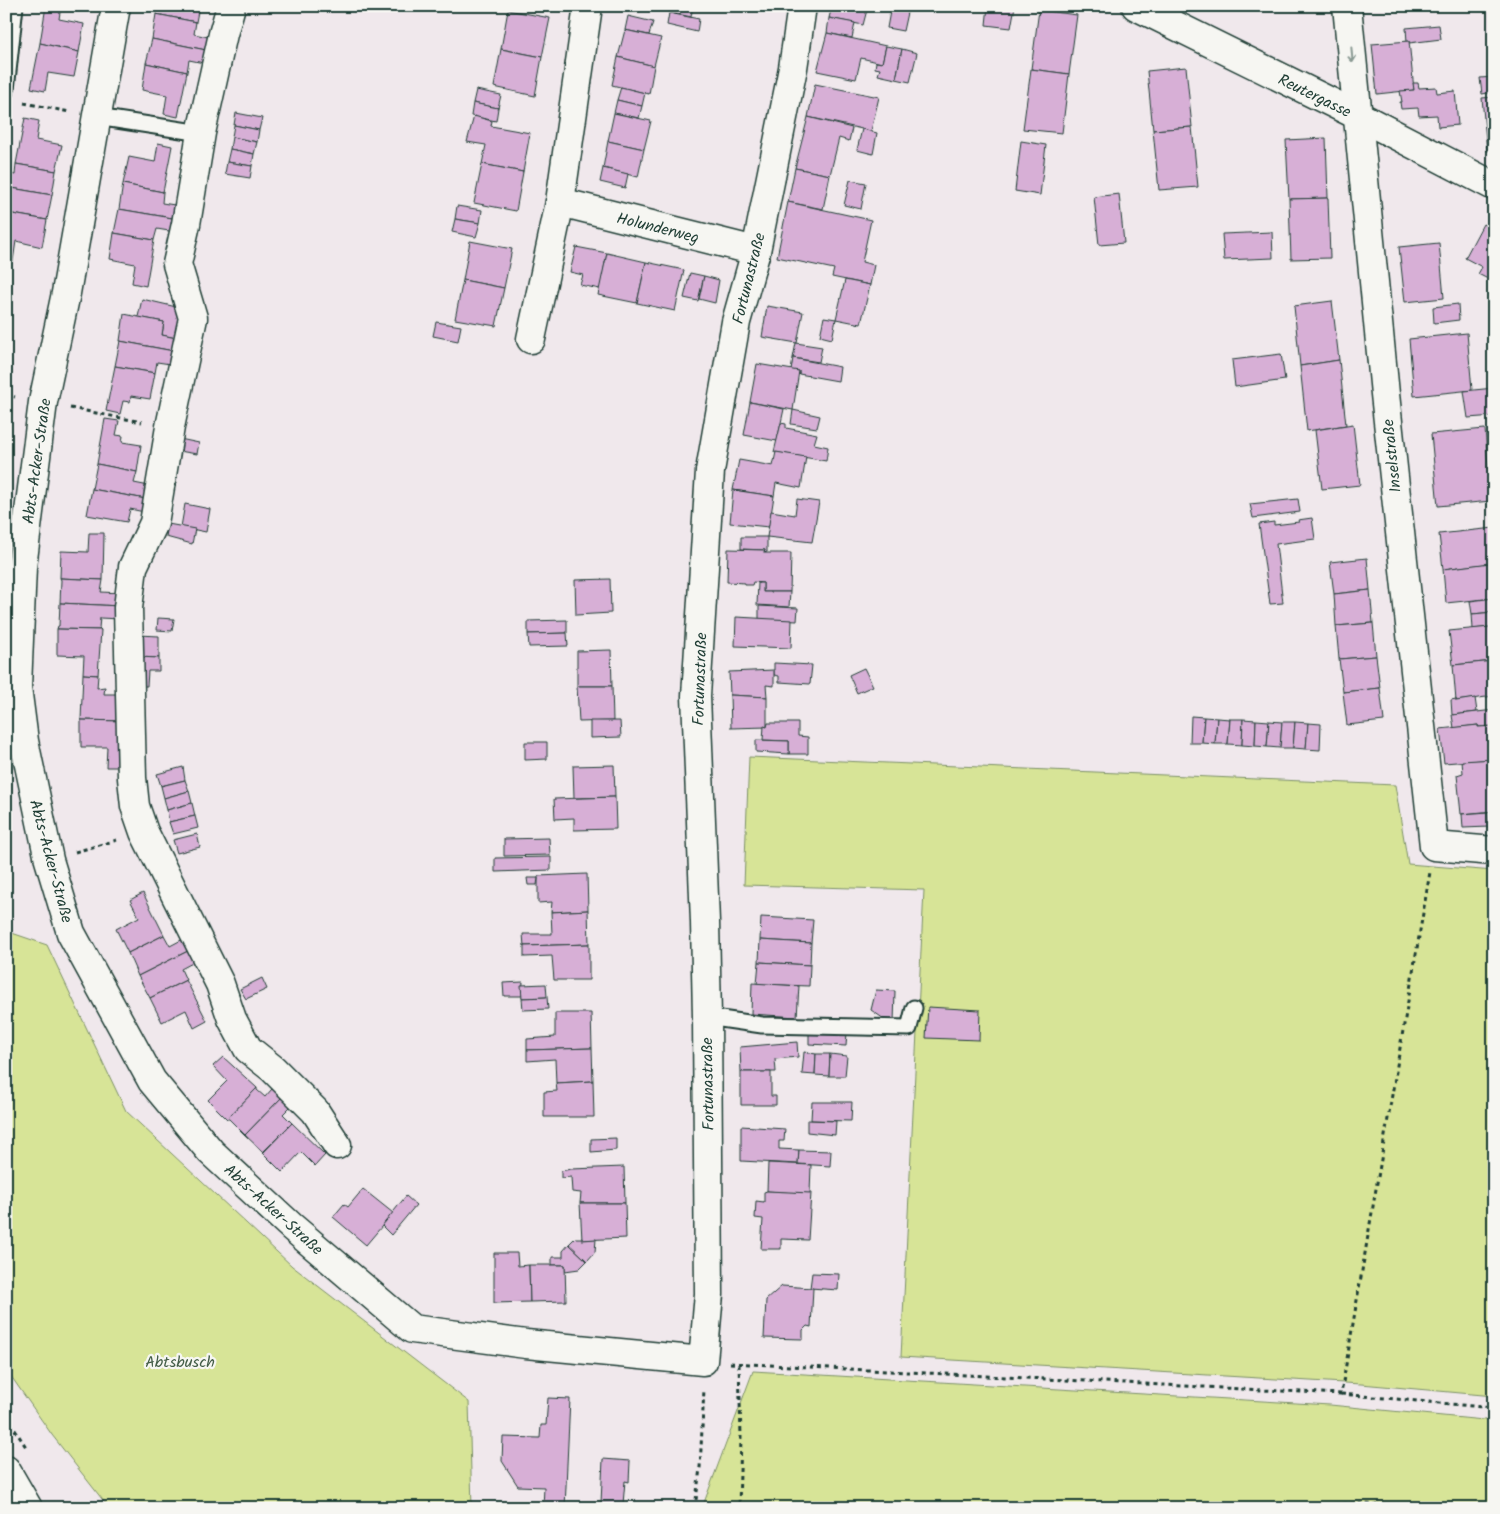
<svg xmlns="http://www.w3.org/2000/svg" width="1500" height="1514" viewBox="0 0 1500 1514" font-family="Kalam,sans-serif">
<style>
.green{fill:#d7e497;stroke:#7b9066}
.building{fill:#d7afd6;stroke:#1f3d34}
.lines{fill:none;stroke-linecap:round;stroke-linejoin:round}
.lane-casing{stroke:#1f3d34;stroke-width:19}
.street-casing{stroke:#1f3d34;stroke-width:31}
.secondary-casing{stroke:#1f3d34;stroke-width:31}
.path{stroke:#1f3d34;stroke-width:3;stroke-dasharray:4 4;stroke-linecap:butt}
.lane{stroke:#f6f6f2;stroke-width:15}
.street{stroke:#f6f6f2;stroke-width:28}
.secondary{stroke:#f6f6f2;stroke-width:28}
.oneway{stroke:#8a9a93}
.labels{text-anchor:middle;stroke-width:4.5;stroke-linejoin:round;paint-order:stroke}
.street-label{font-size:16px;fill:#1f3d34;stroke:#f6f6f2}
.park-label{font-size:16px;fill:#445e48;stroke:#f6f6f2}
</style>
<rect width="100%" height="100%" fill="#f0e8ec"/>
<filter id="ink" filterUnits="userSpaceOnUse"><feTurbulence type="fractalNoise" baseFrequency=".02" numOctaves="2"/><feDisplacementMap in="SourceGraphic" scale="10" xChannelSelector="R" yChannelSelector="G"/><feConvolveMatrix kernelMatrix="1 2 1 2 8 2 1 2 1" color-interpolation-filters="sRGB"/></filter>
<g filter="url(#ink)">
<!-- green -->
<g class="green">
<path d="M749,757L1395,785L1408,864L1494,871V1396L1361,1384L901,1357L924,890L744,885Z"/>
<path d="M6,931L47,945L126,1111L292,1266L469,1402L472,1508H109L52,1435L6,1369Z"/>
<path d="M753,1371L1330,1405L1494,1421V1508H702Z"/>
</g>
<!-- building -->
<g class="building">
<path d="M46,6H61L59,19L84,24L79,52L40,43Z"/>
<path d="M158,6H199L196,22L156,14Z"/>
<path d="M642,6H693L691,17Z"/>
<path d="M832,6H868L863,25L829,18Z"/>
<path d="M891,6L908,8L903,31L887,28Z"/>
<path d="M988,6H1015L1011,28L986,25Z"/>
<path d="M508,10L550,18L542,57L501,49Z"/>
<path d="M1039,10L1077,15L1069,74L1031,69Z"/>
<path d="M669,13L699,19L697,32L667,25Z"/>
<path d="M156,14L196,22L194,34L213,38L211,51L152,39Z"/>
<path d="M628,16L653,22L649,35L625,30Z"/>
<path d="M829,18L855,23L852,38L827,33Z"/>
<path d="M1439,25L1441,39L1409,43V41L1407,42L1406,28Z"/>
<path d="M625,30L661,38L654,66L618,57Z"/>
<path d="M827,33L886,46L882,63L861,58L856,79L817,71Z"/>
<path d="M152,39L211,51L209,64L189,60L187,72L146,63Z"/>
<path d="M1409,41L1414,90L1377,94L1372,44Z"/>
<path d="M40,43L79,52L74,77L48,73L45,91L31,88Z"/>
<path d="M886,46L902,49L896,79L878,75L880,69L875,68L876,62L882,63Z"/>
<path d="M501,49L542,57L535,96L494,87Z"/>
<path d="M902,49L917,53L910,82L896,79Z"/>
<path d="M618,57L654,66L649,94L612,85Z"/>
<path d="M146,63L187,72L178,117L164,114L167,95L142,90Z"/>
<path d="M1186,67L1192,127L1153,130L1147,71Z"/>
<path d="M1031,69L1069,74L1062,133L1023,129Z"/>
<path d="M1494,77V92L1482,94L1480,78Z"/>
<path d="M1413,83H1418L1419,88L1436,87L1437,93L1455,91L1458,125L1438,127L1437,115L1419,116L1418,108L1401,109L1400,102H1402L1400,91L1414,90Z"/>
<path d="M815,84L879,97L871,131L808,117Z"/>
<path d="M621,87L645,93L642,106L617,100Z"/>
<path d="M476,90L501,95L498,108L473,103Z"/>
<path d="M1494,97V150L1487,151L1482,98Z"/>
<path d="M617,100L642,106L639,118L614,113Z"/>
<path d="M473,103L498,108L496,121L471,116Z"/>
<path d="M236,113L262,118L259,130L234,125Z"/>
<path d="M614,113L651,121L644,149L608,141Z"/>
<path d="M474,116L492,121L491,126L530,133L523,172L482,164L486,145L467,142Z"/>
<path d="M808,117L852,128L849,141L839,138L830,175L795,168Z"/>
<path d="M25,118L39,121L36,140L62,145L56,171L16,164Z"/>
<path d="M234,125L259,130L257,142L232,137Z"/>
<path d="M1192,127L1198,187L1159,190L1153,130Z"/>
<path d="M862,129L877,133L873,154L857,150Z"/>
<path d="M232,137L257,142L254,154L230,149Z"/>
<path d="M1326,138L1328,198L1289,199L1286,140Z"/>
<path d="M608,141L644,149L638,177L603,168Z"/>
<path d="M1021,141L1046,145L1040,195L1015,191Z"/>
<path d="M158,143L172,146L163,192L123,184L129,157L155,162Z"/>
<path d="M230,149L254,154L252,166L227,162Z"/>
<path d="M227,162L252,166L250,178L225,174Z"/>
<path d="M16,164L56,171L52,195L6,187V173L15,175Z"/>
<path d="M482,164L523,172L516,211L474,203Z"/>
<path d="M603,168L628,174L625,188L600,182Z"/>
<path d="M795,168L830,175L823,209L788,202Z"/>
<path d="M850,180L866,183L861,209L844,205Z"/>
<path d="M123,184L163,192L162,203L181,206L178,219L119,209Z"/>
<path d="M6,187L52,195L47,220L7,213L10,201L6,200Z"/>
<path d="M1119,194L1124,243L1099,245L1094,197Z"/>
<path d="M1328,198L1330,258L1291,259L1289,199Z"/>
<path d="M788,202L871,220L862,262L874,265L870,285L832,277L834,269L777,257Z"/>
<path d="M457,206L482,210L480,223L455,219Z"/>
<path d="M119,209L178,219L175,232L157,229L154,240L114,233Z"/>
<path d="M7,213L47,220L42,247L16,241L13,261L6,259Z"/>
<path d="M455,219L480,223L476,237L452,232Z"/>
<path d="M1483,224L1494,230V282L1478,274L1482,267L1465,258Z"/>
<path d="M1272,232L1273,258L1224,260L1222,234Z"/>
<path d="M114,233L154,240L146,286L132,283L135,264L110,259Z"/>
<path d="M470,241L512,249L504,288L463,280Z"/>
<path d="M1439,243L1444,298L1405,302L1399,247Z"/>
<path d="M576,247L607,253L600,289L580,285L583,275L570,272Z"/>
<path d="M607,253L646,262L637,303L598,295Z"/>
<path d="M646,262L684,270L675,311L637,303Z"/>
<path d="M690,273L704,276L698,301L684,298Z"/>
<path d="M704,276L719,280L715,303L699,299Z"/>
<path d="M463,280L504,288L496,326L455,319Z"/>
<path d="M845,280L870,285L861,324L836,319Z"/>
<path d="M142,299L185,309L181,339L162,335L164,322L138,317Z"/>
<path d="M1332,301L1339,360L1300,366L1294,306Z"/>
<path d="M1458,304L1459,320L1434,323L1433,307Z"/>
<path d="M767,306L803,312L797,343L762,337Z"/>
<path d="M124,314L164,322L162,335L181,339L179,352L120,341Z"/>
<path d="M824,317L836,319L832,339L820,336Z"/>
<path d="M436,322L461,326L458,341L433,336Z"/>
<path d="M1467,333L1472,390L1414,396L1409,339Z"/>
<path d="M120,341L179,352L177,365L157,362L155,373L115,366Z"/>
<path d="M796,343L822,347L819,362L793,358Z"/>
<path d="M1281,354L1285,380L1235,387L1232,360Z"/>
<path d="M793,358L840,367L838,381L799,374V371H791Z"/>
<path d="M1339,360L1346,425L1307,431L1300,366Z"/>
<path d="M757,364L799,371L793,410L750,402Z"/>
<path d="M115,366L155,373L150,399L131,396L130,402L123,401L120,414L106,411Z"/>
<path d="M1494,388V416L1468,418L1464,391Z"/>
<path d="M750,402L784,409L777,441L744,435Z"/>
<path d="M793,410L820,416L817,428L791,424Z"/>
<path d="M105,419L119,421L116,435L123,436L122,442L141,445L137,472L97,464Z"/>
<path d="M781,423L786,424V428L817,434L814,444L828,447L826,461L774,452Z"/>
<path d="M1353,424L1360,485L1322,489L1315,430Z"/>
<path d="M1485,429L1491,501L1438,506L1431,434Z"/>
<path d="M175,438L199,443L197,454L173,450Z"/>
<path d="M776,452L806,457L801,488L776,483L774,496L733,490L739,460L773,466Z"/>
<path d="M97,464L137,472L134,483L154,487L151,500L92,489Z"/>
<path d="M92,489L151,500L149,513L130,509L127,522L87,515Z"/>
<path d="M733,490L774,496L769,527L730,523Z"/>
<path d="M797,499L819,502L812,542L767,537L771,511L795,515Z"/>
<path d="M1298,499L1300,512L1253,518L1250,504Z"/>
<path d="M185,504L210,509L206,532L181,527Z"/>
<path d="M1312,518L1315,539L1276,544L1283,603L1270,604L1259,524L1274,522V525L1299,522L1298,520Z"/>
<path d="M168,524L195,529L192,544L166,537Z"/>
<path d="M1494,528V563L1443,569L1439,534Z"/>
<path d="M89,533H104L103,580L60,578L61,551L88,552Z"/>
<path d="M741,537H767V552L764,553L765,550L741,549Z"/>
<path d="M728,549L765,550L764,553H791L790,592H763V583L753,582L752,585H745V583L727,582Z"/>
<path d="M1367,558L1370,590L1334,594L1330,562Z"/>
<path d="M1490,563L1494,598L1446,603L1443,569Z"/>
<path d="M60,578L103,580L101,592L121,593L120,606L60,603L61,580Z"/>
<path d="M610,579L611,613L576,615L575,580Z"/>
<path d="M758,583H763V592H790L789,607L757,605Z"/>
<path d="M1370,590L1373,623L1336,626L1334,594Z"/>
<path d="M1494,597V612L1472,614L1470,601L1494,598Z"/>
<path d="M60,603L120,606V619L100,618L99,628L101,630L57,629L58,626H59Z"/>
<path d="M759,606L798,608L797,621L759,619Z"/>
<path d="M1494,612V628L1491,629L1490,627L1473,629L1472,614Z"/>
<path d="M736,617L792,620L791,648L735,646Z"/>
<path d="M158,618L174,619L172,631L157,630Z"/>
<path d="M567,620V633L528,634V621Z"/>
<path d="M1373,623L1376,656L1339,659L1336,626Z"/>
<path d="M1490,627L1494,661L1453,665L1449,631Z"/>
<path d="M57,629L101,630L98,675L83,674L84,656L57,655Z"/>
<path d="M567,633L568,646L529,647L528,634Z"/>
<path d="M138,635L159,636V658L138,657Z"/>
<path d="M611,650L612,686H577V651Z"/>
<path d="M1376,656L1380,688L1343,692L1339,659Z"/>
<path d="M138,657L159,658V671H148L147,686H138Z"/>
<path d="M1494,661V696L1456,701L1453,665Z"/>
<path d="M774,663L812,665L810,684L779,682V676L774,675Z"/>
<path d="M864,668L873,686L857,693L849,675Z"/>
<path d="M774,670V686L766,685L767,697L730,695L729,672Z"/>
<path d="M83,674L98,675L97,688L105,687L104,694H123L122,721L81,720Z"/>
<path d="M577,686H612L613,721L579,722Z"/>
<path d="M1380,688L1384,721L1347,725L1343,692Z"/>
<path d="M730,695L767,697V727L731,728Z"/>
<path d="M1475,698L1477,712L1452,715L1451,700L1456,699V701Z"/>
<path d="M1494,710V726L1478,727V725L1454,728L1452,715Z"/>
<path d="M1191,716L1204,717L1202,743H1190Z"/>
<path d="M1204,717L1217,718L1215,744L1202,743Z"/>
<path d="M1217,718L1230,719L1228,744H1215Z"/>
<path d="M1230,719H1243L1242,745L1228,744Z"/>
<path d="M1243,719L1256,720L1255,746L1242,745Z"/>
<path d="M81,720L122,721L120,767H106L107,747H81Z"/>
<path d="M1256,720L1269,721L1267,747L1255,746Z"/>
<path d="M590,721H620L621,737L590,738Z"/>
<path d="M1269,721L1282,722L1280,748L1267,747Z"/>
<path d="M1282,722H1295L1293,748H1280Z"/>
<path d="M1295,722L1308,723L1306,749L1293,748Z"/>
<path d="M768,723H798V736L808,737V754H789V741L763,740L764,726L767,727Z"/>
<path d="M1308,723L1321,724L1320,750L1306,749Z"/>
<path d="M1478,725V727L1494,726V759L1444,763L1440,729Z"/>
<path d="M756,740L789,741V754L756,752Z"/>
<path d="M525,742H547V759L525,760Z"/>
<path d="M1494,759V811L1461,814L1457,775L1463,773L1462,761Z"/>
<path d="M614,765L615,797L574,798L573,766Z"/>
<path d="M183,767L185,780L161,786L157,774Z"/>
<path d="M185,780L189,791L164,798L161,786Z"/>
<path d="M189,791L192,803L167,810L164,798Z"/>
<path d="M615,797L616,829L574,830V818L555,819L554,799Z"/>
<path d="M192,803L195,816L169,822L167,810Z"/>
<path d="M1488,812L1489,827L1463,828L1462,814Z"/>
<path d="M195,816L198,828L173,834L169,822Z"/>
<path d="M197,834L200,847L177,853L173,840Z"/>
<path d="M549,838L550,855L504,856V839Z"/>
<path d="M551,857V870L495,872V858Z"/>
<path d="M587,874L588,910L551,912L552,902L538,903V876Z"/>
<path d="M527,878H538L537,885H528Z"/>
<path d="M143,893L164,935L128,953L116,929L139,917L130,900Z"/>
<path d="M588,910L589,944L524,946L523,934H552L551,912Z"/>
<path d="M761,917L813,920L811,943L760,940Z"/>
<path d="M164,935L170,946L187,937L192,949L138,976L128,953Z"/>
<path d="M760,940L811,943L810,965L759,962Z"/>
<path d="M589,944V980H554L552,956L524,957V946Z"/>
<path d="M192,949L198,960L181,969L186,980L150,998L138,976Z"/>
<path d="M759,962L810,965L809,986L757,984Z"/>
<path d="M262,978L267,989L246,999L240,989Z"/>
<path d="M186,980L207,1021L194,1028L186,1010L162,1022L150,998Z"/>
<path d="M523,982L522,996H504L503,983Z"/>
<path d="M752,983L799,986L797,1017L751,1014Z"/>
<path d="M546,984L547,997L522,998L521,985Z"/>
<path d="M876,990L895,991L894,1022L887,1021L871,1010Z"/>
<path d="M547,997L548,1009L523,1010L522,998Z"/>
<path d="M928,1007L980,1010L979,1040L926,1038Z"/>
<path d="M555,1013H591L592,1048L527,1050V1039L555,1037Z"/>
<path d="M809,1031L847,1032L846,1046L809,1044Z"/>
<path d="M797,1042L798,1057L775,1059L776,1072H741L740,1047Z"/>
<path d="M592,1048L593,1081L556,1083L555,1059L527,1061V1050Z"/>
<path d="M804,1052L816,1054L815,1075L802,1074Z"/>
<path d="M816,1054H830L829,1076L815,1075Z"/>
<path d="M830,1054L847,1056L845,1076H829Z"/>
<path d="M223,1057L257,1088L227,1119L208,1100L227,1081L213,1066Z"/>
<path d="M741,1072H771V1096H776V1105H741Z"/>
<path d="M593,1081L594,1117H544V1092L557,1091L556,1083Z"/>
<path d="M278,1082L287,1092L245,1135L229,1119H227L257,1088V1090L265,1097Z"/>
<path d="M287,1092L296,1101L283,1114L292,1123L263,1152L245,1135Z"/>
<path d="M812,1102H852L851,1121L811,1120Z"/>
<path d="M807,1120L836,1121L835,1135L807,1132Z"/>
<path d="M292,1123L325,1155L315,1166L301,1152L282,1172L263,1153Z"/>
<path d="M741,1126L785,1129L784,1141H779V1149L799,1150L798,1164L741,1161Z"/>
<path d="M616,1138V1150L591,1152V1139Z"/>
<path d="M799,1150L831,1151L830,1166L798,1164Z"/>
<path d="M768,1163L811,1165L810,1194L767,1191Z"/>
<path d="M624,1167L625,1203H580L581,1193L572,1192L571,1177L561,1178V1171L571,1169Z"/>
<path d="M363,1189L393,1213L366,1245L333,1217L344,1204L348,1207Z"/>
<path d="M767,1191L811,1193L808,1240L781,1239V1249H761L763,1219L755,1218L756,1201L764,1202V1192Z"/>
<path d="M406,1196L416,1205L391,1235L382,1226Z"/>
<path d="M580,1203H625L626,1238L582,1240Z"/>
<path d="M575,1238H582V1240L596,1239L595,1252L587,1261L569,1244Z"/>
<path d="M569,1244L587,1261L579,1269L565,1271V1265H552V1257H563V1251Z"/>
<path d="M494,1253H517L518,1266L529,1265L530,1302L494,1303Z"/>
<path d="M529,1265H565L566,1301L530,1302Z"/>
<path d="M812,1273L839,1274L838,1290L810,1288Z"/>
<path d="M782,1286L813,1288L811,1327L807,1326L803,1330V1339L764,1338L766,1300Z"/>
<path d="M548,1398L570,1399L565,1508H543L544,1487L518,1486L502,1461L503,1437L540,1438L541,1425H546Z"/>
<path d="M603,1459L630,1461L629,1482L625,1481L623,1504L601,1503Z"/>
</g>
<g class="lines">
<defs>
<g id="lane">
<path d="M6,90L15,6"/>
<path d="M97,117L201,133"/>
<path d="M707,1017L762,1025L909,1028L914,1008"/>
</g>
<g id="street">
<path d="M116,6L66,293L43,402L22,567L17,687L24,741L49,860L71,933L152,1081L211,1152L292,1227L412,1329L526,1344L703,1361L709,1294L707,1017L705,922L696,696L710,471L736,322L756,251L793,68L802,6"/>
<path d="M231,6L223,34L201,133L186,224L177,264L193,318L170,427L154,523L133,567L128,608L132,778L135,806L144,832L220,984L232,1019L248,1049L273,1069L315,1111L337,1145"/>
<path d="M1136,6L1357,115L1494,186"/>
<path d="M1347,6L1385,394L1434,846L1494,851"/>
<path d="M560,202L756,251"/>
<path d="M531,339L560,202L588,6"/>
</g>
<path id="secondary" d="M6,1470L28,1508"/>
</defs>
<!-- lane casing -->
<use href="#lane" class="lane-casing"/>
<!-- street casing -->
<use href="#street" class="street-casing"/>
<!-- secondary casing -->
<use href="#secondary" class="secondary-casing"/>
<!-- path -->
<g class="path">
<path d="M24,103L70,112"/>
<path d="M6,395L15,397"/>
<path d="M70,408L142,422"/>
<path d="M75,852L117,840"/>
<path d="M730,1363L1341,1394L1430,872"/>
<path d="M739,1364L741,1437L739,1508"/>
<path d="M1341,1394L1494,1408"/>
<path d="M6,1416L26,1447"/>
<path d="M695,1508L700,1468L704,1389"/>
<path d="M1311,1508C1340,1501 1370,1503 1400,1508"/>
</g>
<!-- lane -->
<use href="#lane" class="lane"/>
<!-- street -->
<use href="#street" class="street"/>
<!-- secondary -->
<use href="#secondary" class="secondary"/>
</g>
<!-- one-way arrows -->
<defs><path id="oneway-shaft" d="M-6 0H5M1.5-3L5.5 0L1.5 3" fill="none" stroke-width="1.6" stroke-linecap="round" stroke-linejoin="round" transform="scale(1.25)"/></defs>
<use class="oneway" href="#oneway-shaft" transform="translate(1352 55) rotate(85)"/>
</g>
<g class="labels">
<!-- street labels -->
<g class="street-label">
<text transform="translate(1315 95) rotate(26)" y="6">Reutergasse</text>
<text transform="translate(658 227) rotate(14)" y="6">Holunderweg</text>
<text transform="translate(748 278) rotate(-76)" y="6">Fortunastraße</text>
<text transform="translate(1391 456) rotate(-96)" y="6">Inselstraße</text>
<text transform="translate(36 461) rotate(-82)" y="6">Abts-Acker-Straße</text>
<text transform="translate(699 679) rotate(-88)" y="6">Fortunastraße</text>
<text transform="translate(52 861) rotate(75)" y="6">Abts-Acker-Straße</text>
<text transform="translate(707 1084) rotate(-91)" y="6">Fortunastraße</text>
<text transform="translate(274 1209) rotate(42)" y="6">Abts-Acker-Straße</text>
</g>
<!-- park labels -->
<g class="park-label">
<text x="180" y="1367">Abtsbusch</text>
</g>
</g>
<!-- margin -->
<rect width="1500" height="1514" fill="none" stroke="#f6f6f2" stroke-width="25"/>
<rect x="12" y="12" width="1475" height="1489" fill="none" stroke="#1f3d34" stroke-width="2" filter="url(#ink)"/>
</svg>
